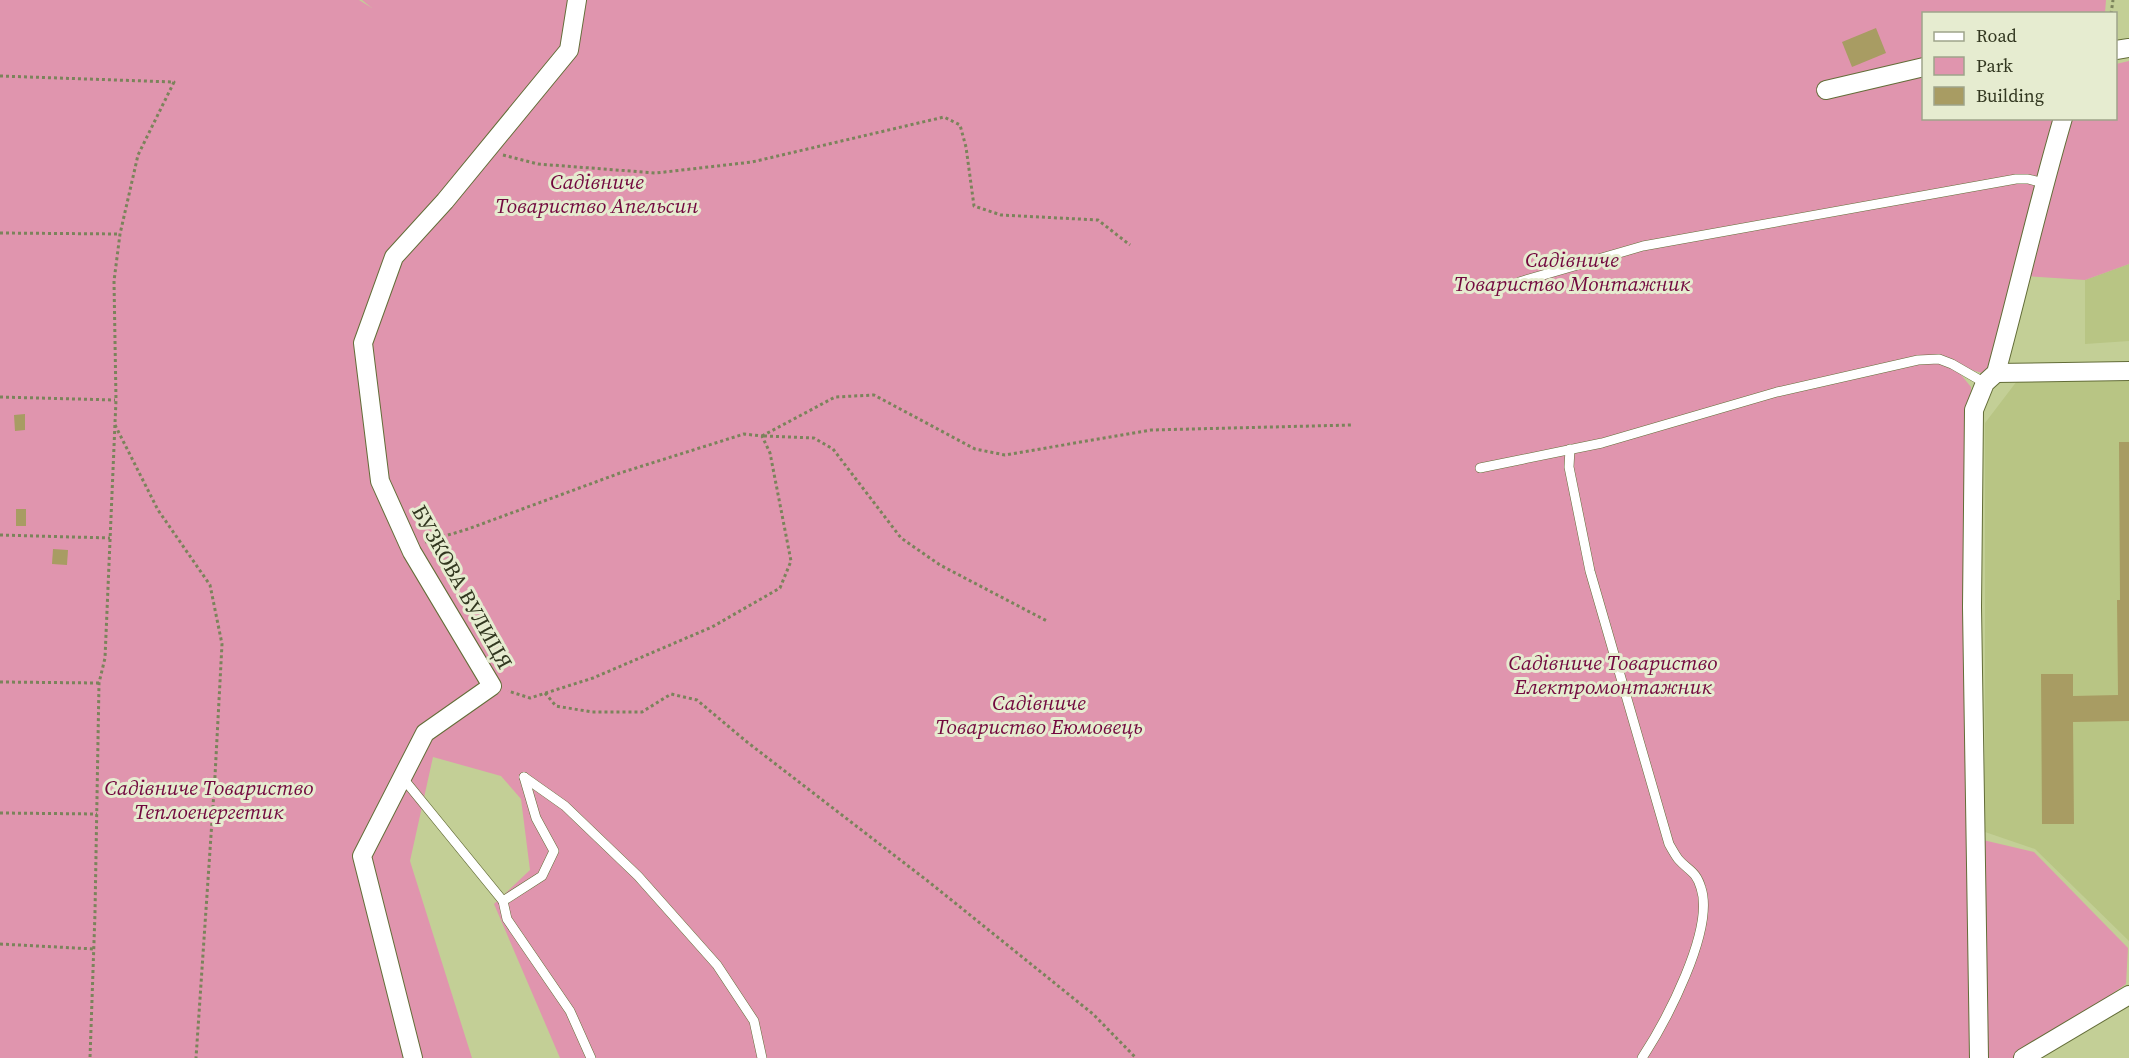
<svg xmlns="http://www.w3.org/2000/svg" width="2129" height="1058" viewBox="0 0 2129 1058" font-family="'Source Serif 4',serif">
<style>
.built{fill:#b8c584}
.green{fill:#e095ae}
.building{fill:#a89c63}
.lines{fill:none;stroke-linecap:round;stroke-linejoin:round}
.service-casing{stroke:#636d38;stroke-width:10}
.minor-casing{stroke:#636d38;stroke-width:20}
.path{stroke:#7b835b;stroke-width:3;stroke-dasharray:3 3;stroke-linecap:butt}
.service{stroke:#fff;stroke-width:9}
.minor{stroke:#fff;stroke-width:18}
.labels{text-anchor:middle;stroke-width:6;stroke-linejoin:round;paint-order:stroke}
.park-label{font-size:21px;font-style:italic;fill:#72083e;stroke:#e6ecd0}
.street-label{font-size:21px;fill:#323720;stroke:#e6ecd0}
</style>
<rect width="100%" height="100%" fill="#c3cf96"/>
<!-- built -->
<g class="built">
<path d="M2129,264V341L2085,344V280Z"/>
<path d="M2017,381H2129V941L2035,849L1985,832V423Z"/>
</g>
<!-- green -->
<path class="green" d="M0,0H359L372,8L362,0H2106L2105,13L1924,14V118H2116V64L2129,61V264L2085,280L2011,275L2020,285L1986,374L1953,365L1971,387L1966,836L2034,852L2128,948L2126,984L2021,1058H560L494,904L530,870L521,799L501,776L433,757L410,861L472,1058H0Z"/>
<!-- building -->
<g class="building">
<path d="M1876,28L1886,53L1852,67L1842,42Z"/>
<path d="M25,414V430L15,431L14,415Z"/>
<path d="M2119,442H2129V721L2073,722L2074,824H2042L2041,674H2073V696L2118,695L2117,600H2120Z"/>
<rect x="16" y="509" width="10" height="17"/>
<path d="M53,549L68,550L67,565L52,564Z"/>
</g>
<g class="lines">
<defs>
<g id="service">
<path d="M1519,282L1643,246L2016,179H2028L2044,183"/>
<path d="M1570,449L1569,467L1590,571L1669,844C1672,849 1675,855 1679,860C1689,871 1696,871 1701,888C1715,930 1665,1023 1642,1058"/>
<path d="M1480,468L1602,443L1777,392L1918,360L1939,359L1952,364L1985,383"/>
<path d="M402,777L503,901L542,876L554,851L536,818L524,777"/>
<path d="M524,777L565,806L638,876L717,965L754,1021L762,1058"/>
<path d="M503,901L507,919L570,1011L591,1058"/>
</g>
<g id="minor">
<path d="M2116,50L2129,48"/>
<path d="M1826,90L1924,67"/>
<path d="M1996,373L2129,371"/>
<path d="M413,1058L362,856L425,733L492,686L412,552L380,481L363,343L394,257L445,201L569,50L577,0"/>
<path d="M1979,1058L1972,607L1974,410L1985,383L1996,373C2019,288 2038,203 2063,118"/>
<path d="M2023,1058L2129,995"/>
</g>
</defs>
<!-- service casing -->
<use href="#service" class="service-casing"/>
<!-- minor casing -->
<use href="#minor" class="minor-casing"/>
<!-- path -->
<g class="path">
<path d="M2111,14L2113,0"/>
<path d="M0,76L174,82L138,155L120,234L114,281L116,400L105,658L99,683L95,913L90,1058"/>
<path d="M503,155L538,164L656,173L752,162L944,117L960,125L966,147L974,206L1001,215L1098,220L1130,245"/>
<path d="M0,233L120,234"/>
<path d="M0,397L115,400"/>
<path d="M115,425L158,510L210,585L222,644L215,776L196,1058"/>
<path d="M762,436L835,397L874,395L975,449L1005,455L1151,430L1351,425"/>
<path d="M764,436L814,438L833,449L901,538L940,565L1047,621"/>
<path d="M0,535L110,538"/>
<path d="M425,542L468,529L620,473L744,434L762,436L770,453L791,561L780,588L712,627L593,678L530,698L508,691"/>
<path d="M0,682L99,683"/>
<path d="M545,693L556,706L592,712H642L671,694L697,700L747,742L929,882L1093,1014L1136,1058"/>
<path d="M0,813L97,814"/>
<path d="M0,944L94,949"/>
</g>
<!-- service -->
<use href="#service" class="service"/>
<!-- minor -->
<use href="#minor" class="minor"/>
</g>
<g class="labels">
<!-- park labels -->
<g class="park-label">
<text x="597" y="189">Садівниче<tspan x="597" dy="24">Товариство Апельсин</tspan></text>
<text x="1572" y="267">Садівниче<tspan x="1572" dy="24">Товариство Монтажник</tspan></text>
<text x="1613" y="670">Садівниче Товариство<tspan x="1613" dy="24">Електромонтажник</tspan></text>
<text x="1039" y="710">Садівниче<tspan x="1039" dy="24">Товариство Еюмовець</tspan></text>
<text x="209" y="795">Садівниче Товариство<tspan x="209" dy="24">Теплоенергетик</tspan></text>
</g>
<!-- street labels -->
<g class="street-label">
<text transform="translate(462 587) rotate(61)" y="7">БУЗКОВА ВУЛИЦЯ</text>
</g>
</g>
<!-- legend -->
<rect x="1922" y="12" width="195" height="108" fill="#e6ecd0" stroke="#9ea48a" stroke-width="1.5"/>
<rect x="1934" y="32" width="30" height="9" fill="#ffffff" stroke="#9ea48a" stroke-width="1.5"/>
<text x="1976" y="42" font-size="18" fill="#323720">Road</text>
<rect x="1934" y="57" width="30" height="18" fill="#e095ae" stroke="#9ea48a" stroke-width="1.5"/>
<text x="1976" y="72" font-size="18" fill="#323720">Park</text>
<rect x="1934" y="87" width="30" height="18" fill="#a89c63" stroke="#9ea48a" stroke-width="1.5"/>
<text x="1976" y="102" font-size="18" fill="#323720">Building</text>
</svg>
